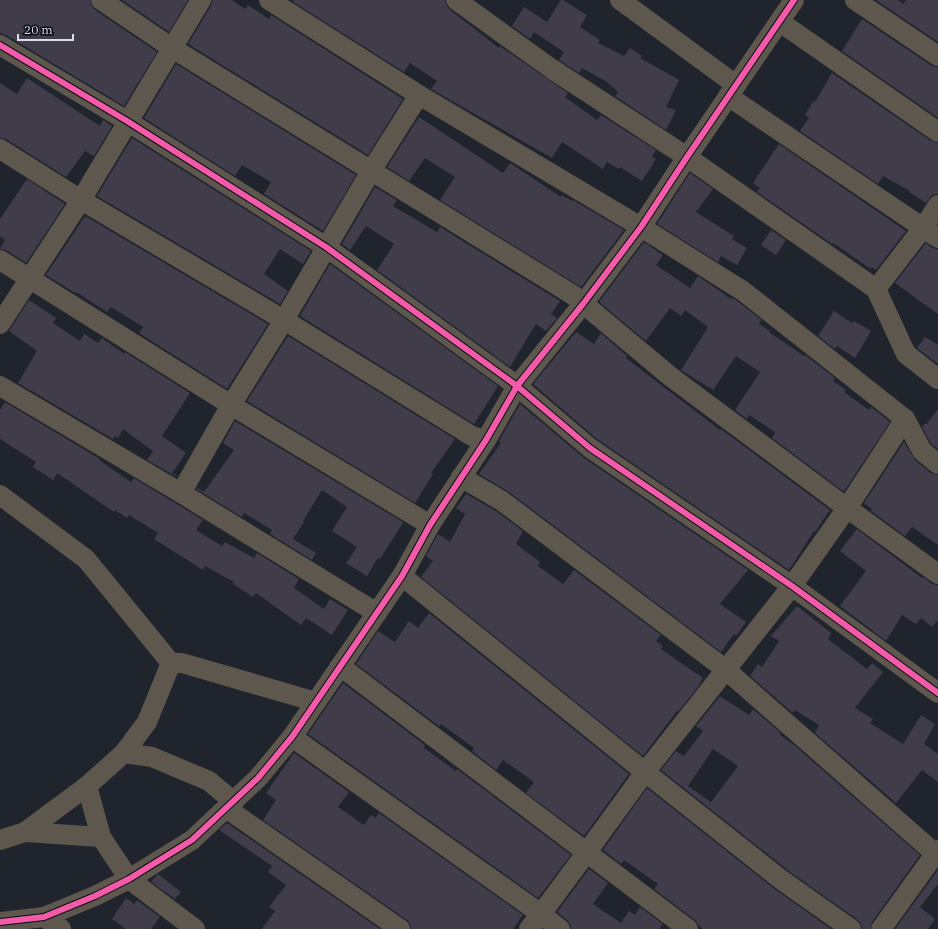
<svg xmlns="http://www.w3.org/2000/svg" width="938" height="929" viewBox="0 0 938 929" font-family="'IBM Plex Serif',serif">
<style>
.building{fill:#403c4a;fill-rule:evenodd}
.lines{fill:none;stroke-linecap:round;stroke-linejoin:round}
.minor{stroke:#5d574e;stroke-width:20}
.cycleway-casing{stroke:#080c13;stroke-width:8}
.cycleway{stroke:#f35aa7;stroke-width:6}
</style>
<rect width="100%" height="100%" fill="#1f242d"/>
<!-- building -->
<g class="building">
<path d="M0,0H90L91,5L95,10L157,52L124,106L6,35L0,33Z"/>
<path d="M122,0H188L169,32Z"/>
<path d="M212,0H232L245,9L248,5L269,19L271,15L403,99L368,155L188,44L211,6Z"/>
<path d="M294,0H445L446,5L449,9L499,48L500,46L568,93L565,97L597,120L601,115L656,150L652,157L656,159L642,181L620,167L619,169L607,162L603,169L562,142L552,158L431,89L437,81L410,63L404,72L293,2Z"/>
<path d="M561,0H563L587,15L580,27L600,40L598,43L624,56L630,48L642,56L640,58L679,80L666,107L676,110L666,130L615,96L618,92L607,82L582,68L579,73L559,60L564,52L534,32L530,39L512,26L524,7L547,22Z"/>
<path d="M876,0H898L903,4L906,0H938V42Z"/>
<path d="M862,19L932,66L938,67V118L842,51Z"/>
<path d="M176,64L356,175L323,231L264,194L271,182L242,165L235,176L144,118Z"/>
<path d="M832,73L931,141L938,143V194L932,195L926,203L909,192L910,191L883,176L878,184L800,131L809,118L805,115L814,100L815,102Z"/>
<path d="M27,78L100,126L103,120L112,126L94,156L85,151L66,177L6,139L0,138V83L17,94Z"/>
<path d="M419,117L503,173L510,163L561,197L562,195L572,201L573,200L624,230L581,287L440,200L455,177L425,158L409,181L387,167Z"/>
<path d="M132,138L311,251L303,264L280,249L264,274L288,291L280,304L97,196Z"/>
<path d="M779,144L906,231L876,270L872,267L871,269L833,243L832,244L757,192L760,188L753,183Z"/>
<path d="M690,173L713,189L696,212L734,236L732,239L747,248L737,265L721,256L718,262L657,224Z"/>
<path d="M27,179L65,204L26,263L6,250L0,249L5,240L0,236V219Z"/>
<path d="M375,187L397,200L393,206L437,232L440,227L560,301L551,314L557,318L546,331L536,324L510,367L377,270L394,244L366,226L350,250L342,244Z"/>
<path d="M85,216L268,324L227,389L139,333L143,327L111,307L107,312L76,292L75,293L46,275Z"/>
<path d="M771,230L786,240L776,255L761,245Z"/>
<path d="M644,242L663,255L656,265L690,288L698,276L731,299L732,298L736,300L762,320L759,324L770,331L769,332L804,356L805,355L835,378L833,381L846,390L844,392L869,410L871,407L890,422L845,490L843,491L772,438L775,432L749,415L747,419L735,410L760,372L736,356L713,390L681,370L708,327L685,310L681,316L670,308L646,341L599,302Z"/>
<path d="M926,243L932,248L938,249V314L895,283Z"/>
<path d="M330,264L498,386L474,424L300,316Z"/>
<path d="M29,300L56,318L53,323L80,341L84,334L98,343L102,338L124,354L125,352L190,393L162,436L186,453L172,473L177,476V477L147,460L153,451L123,429L118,438L115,436L113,439L18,383L37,351L9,331Z"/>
<path d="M834,311L852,323L854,321L871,331L855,358L837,346L835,349L818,336Z"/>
<path d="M576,332L594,344L601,333L627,356L626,358L720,430L721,429L830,510L815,532L814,531L789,570L597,439L533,384Z"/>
<path d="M288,336L455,439L431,473L433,474L415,503L247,401Z"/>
<path d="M925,337L938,345V364L917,348Z"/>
<path d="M5,402L100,459L99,460L131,482L134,478L203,520L196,530L222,546L225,542L254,558L257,553L299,579L294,588L324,609L330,599L348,610L332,635L306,618L301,625L256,593L253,597L233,584L234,582L205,566L203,570L154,539L158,533L129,515L127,518L115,510L114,512L57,473L53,480L33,467L36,462L0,439V410Z"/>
<path d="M520,404L584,458L748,570L720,604L746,622L736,636L734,634L721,652L509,492L479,474L501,443L499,441Z"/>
<path d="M938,409V449L931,444L922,427L925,424H927Z"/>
<path d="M235,421L403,522L401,526L380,559L378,558L367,576L346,563L357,547L332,531L347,507L322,490L303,521L304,522L293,539L316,553L312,560L270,534L272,530L244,513L242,517L196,489L197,488L204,492L234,450L223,443Z"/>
<path d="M904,442L915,460L931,473L938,475V545L912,527L905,536L871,511L872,509L864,503Z"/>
<path d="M466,494L496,511L523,531L516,544L540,562L538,566L563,584L574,570L661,635L656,641L663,646L661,649L703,678L700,682L701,683L678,712L677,711L643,756L421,577L433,561L426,556L438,534L450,542L465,514L456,508Z"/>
<path d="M857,529L922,578L923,577L932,584L938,585V620L932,627L921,618L916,624L902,615L886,641L840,606L866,571L840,551Z"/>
<path d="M797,606L831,633L828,639L867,669L872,663L883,672L855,708L873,719L870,723L903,744L921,715L935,724L924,744L938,754V782L922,770L896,803L815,733L819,725L795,710L793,713L750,676L758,664L762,667L779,641L771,636Z"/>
<path d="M429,613L629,774L584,836L526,793L534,782L503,760L496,770L472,751L474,748L441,724L439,726L356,664L378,631L395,642L409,621L418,628Z"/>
<path d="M343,683L425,745L424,748L456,771L457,769L571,855L538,898L308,734Z"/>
<path d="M720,696L749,715L753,709L781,733L780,735L794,745L920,855L872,922L870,929H862L861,924L858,920L790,872L661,770L676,751L684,756L703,731L696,726ZM713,749L738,766L711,802L688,786Z"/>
<path d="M294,753L349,792L338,807L364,825L371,815L375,818L379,813L523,915L513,929H411L410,924L407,920L263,820L276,800L266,793Z"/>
<path d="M647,788L776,890L831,929H703L699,926L695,920L654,889L658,884L624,860L621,864L603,850Z"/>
<path d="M227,823L380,929H262L275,911L269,907L286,885L268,872L272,866L219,830Z"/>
<path d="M589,869L608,883L593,904L621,923L629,911L635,915L640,907L663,924L659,929H571L570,924L567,920L557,912Z"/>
<path d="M938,870V884L920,907L935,919L928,929H895Z"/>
<path d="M158,874L181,892L175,899L151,882Z"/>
<path d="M126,898L134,904L137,900L160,917L151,929H126L112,919Z"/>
</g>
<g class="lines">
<!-- minor -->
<g class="minor">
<path d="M101,0L172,48L573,295L671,377L847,508L938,574"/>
<path d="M269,0L419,95L641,227L743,291L905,419L922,451L938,464"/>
<path d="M456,0L552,69L687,157L876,289L906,354L938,379"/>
<path d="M620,0L736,85"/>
<path d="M855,0L938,56"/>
<path d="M780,22L938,132"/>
<path d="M0,45L127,121L326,247L517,386L590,448L792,586L938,693"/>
<path d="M728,96L938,238"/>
<path d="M0,149L81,200L284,320L472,436L486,440"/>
<path d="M0,260L231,405L430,525"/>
<path d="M876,289L923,228L938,205"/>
<path d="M0,324L81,200L201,0"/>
<path d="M0,386L181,493L377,613"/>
<path d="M461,477L502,501L725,669L938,856"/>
<path d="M181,493L231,405L284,320L371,171L419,95"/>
<path d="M0,495L86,559L171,663H182L316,702"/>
<path d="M402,576L645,772L783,881L851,929"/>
<path d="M340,666L688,929"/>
<path d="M292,737L541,914L560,929"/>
<path d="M124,753L152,757L209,781L234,802"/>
<path d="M87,786L101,837L129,879L195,929"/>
<path d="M226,808L400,929"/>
<path d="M25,832L101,837"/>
<path d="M0,840L25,832L87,786L124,753L147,722L171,663"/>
<path d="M44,917L61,929"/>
<path d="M0,922L44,917L95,896L129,879L192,840L258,778L292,737L402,576L430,525L486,440L517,386L583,304L641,227L687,157L794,0"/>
<path d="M529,929L541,914L587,852L645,772L792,586L847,508L905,419"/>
<path d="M881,929L938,850"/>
</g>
<defs>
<g id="cycleway">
<path d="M0,45L127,121L326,247L517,386L590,448L792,586L938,693"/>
<path d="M0,922L44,917L95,896L129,879L192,840L258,778L292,737L402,576L430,525L486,440L517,386L583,304L641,227L687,157L794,0"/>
</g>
</defs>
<!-- cycleway casing -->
<use href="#cycleway" class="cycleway-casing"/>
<!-- cycleway -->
<use href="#cycleway" class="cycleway"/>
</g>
<!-- scale -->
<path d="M18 34v6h55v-6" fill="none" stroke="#d9dfeb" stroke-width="2"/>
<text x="24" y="34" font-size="12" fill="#d9dfeb" stroke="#080c13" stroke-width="3" paint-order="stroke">20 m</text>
</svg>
